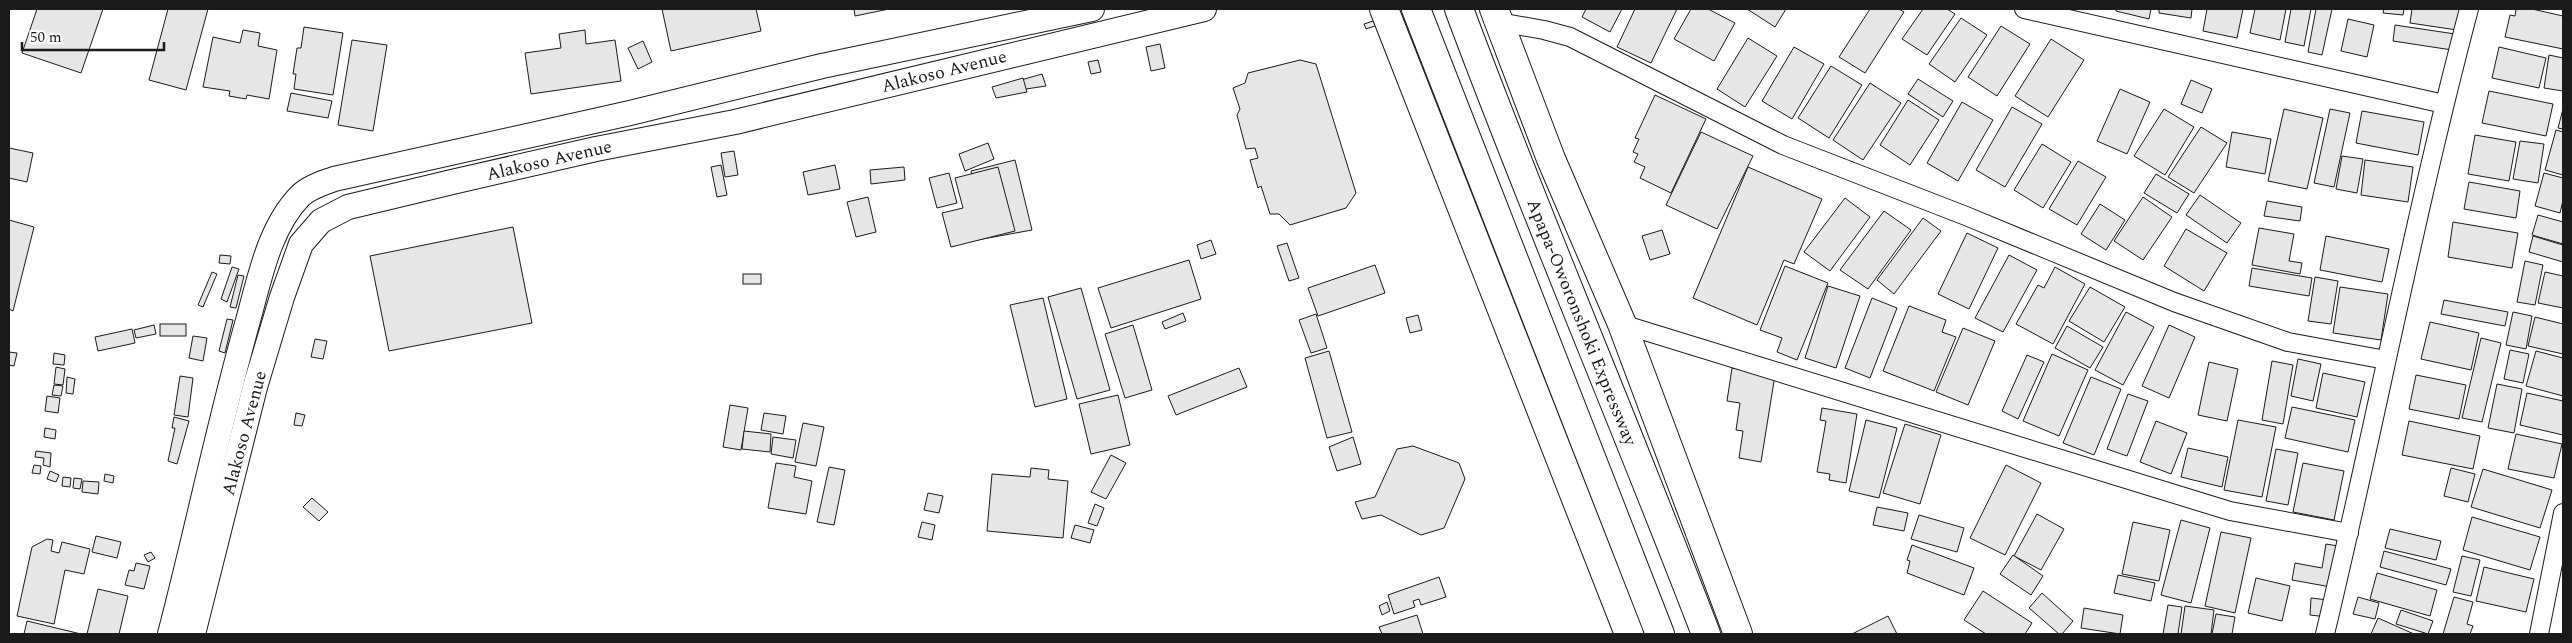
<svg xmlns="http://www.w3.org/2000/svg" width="2572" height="643" viewBox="0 0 2572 643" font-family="Spectral,serif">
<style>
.building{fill:#e6e6e6;stroke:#1a1a1a}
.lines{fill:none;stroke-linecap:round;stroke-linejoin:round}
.street-casing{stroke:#1a1a1a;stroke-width:20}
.secondary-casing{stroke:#1a1a1a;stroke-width:26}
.primary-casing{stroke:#1a1a1a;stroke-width:30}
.highway-casing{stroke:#1a1a1a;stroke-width:30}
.street{stroke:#fff;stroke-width:18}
.secondary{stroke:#fff;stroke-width:24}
.primary{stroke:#fff;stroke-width:28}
.highway{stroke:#fff;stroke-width:28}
.labels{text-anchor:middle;stroke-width:4;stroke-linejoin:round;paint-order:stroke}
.street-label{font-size:18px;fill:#1a1a1a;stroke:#fff}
</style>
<rect width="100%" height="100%" fill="#fff"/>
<!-- building -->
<g class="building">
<path d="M37,9H103L81,73L22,53Z"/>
<path d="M168,9H208L186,90L149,80Z"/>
<path d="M662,9H756L761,31L671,51Z"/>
<path d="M854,9H889L855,16Z"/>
<path d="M1586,9H1622L1610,32L1582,17Z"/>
<path d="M1635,9H1677L1651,63L1617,47Z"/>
<path d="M1691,9H1708L1735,23L1714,61L1674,39Z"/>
<path d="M1747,9H1786L1775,27Z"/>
<path d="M1870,9H1899L1904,12L1865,73L1839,57Z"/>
<path d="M1923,9H1947L1955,14L1927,55L1902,39Z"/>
<path d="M2116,9H2151L2149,19L2116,11Z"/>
<path d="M2159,9H2192L2191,18L2159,13Z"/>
<path d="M2207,9H2243L2237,38L2203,31Z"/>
<path d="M2255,9H2286L2280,40L2250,33Z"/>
<path d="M2291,9H2311L2304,46L2285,42Z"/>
<path d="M2316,9H2332L2322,55L2308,52Z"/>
<path d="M2384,9H2404L2403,15L2383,13Z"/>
<path d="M2412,9H2461L2457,30L2410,23Z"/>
<path d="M2516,9H2532L2563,16V49L2505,37L2510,15L2515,16Z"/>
<path d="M1961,18L1987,35L1955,82L1929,64Z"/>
<path d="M2348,19L2374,25L2367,57L2341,51Z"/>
<path d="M1376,20L1378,25L1366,29L1364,24Z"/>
<path d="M2395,25L2455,34L2452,50L2393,41Z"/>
<path d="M2001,26L2030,44L1997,96L1968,77Z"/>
<path d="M304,27L343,33L333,95L294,89L296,74H293L297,48H301Z"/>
<path d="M243,30L260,33L258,46L277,50L269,99L247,95L246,99L229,96L230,91L203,87L213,37L240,43Z"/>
<path d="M585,30L586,44L615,40L621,81L531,94L525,53L561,48L559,34Z"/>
<path d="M1748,38L1777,56L1745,107L1717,89Z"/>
<path d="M2051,39L2084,60L2048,117L2015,96Z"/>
<path d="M352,40L387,45L373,131L338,125Z"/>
<path d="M643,41L652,62L638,69L628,48Z"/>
<path d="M1160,44L1165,68L1151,71L1146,47Z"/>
<path d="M1794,47L1824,64L1792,119L1762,101Z"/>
<path d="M2499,47L2546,58L2539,88L2492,78Z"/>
<path d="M2549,55L2563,58V91L2544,88Z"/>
<path d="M1098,60L1101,72L1091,74L1088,62Z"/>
<path d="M1300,60L1316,64L1356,193L1346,208L1290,225L1279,214H1270L1261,186L1258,188L1250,160L1258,158L1255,148L1246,149L1237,115L1240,109L1233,88L1245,83L1248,73Z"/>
<path d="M1831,66L1862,85L1829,138L1798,118Z"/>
<path d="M1042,74L1046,86L1013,91L1010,83Z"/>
<path d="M1023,78L1027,92L996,98L992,87Z"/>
<path d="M1918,79L1953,101L1943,117L1908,94Z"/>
<path d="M2191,80L2212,89L2202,113L2181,104Z"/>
<path d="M1870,83L1901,103L1863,160L1833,140Z"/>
<path d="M2120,89L2150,102L2127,154L2097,141Z"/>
<path d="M2489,91L2553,104L2546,136L2482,123Z"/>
<path d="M291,93L332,101L328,118L287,111Z"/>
<path d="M1655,95L1706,119L1671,193L1640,178L1645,167L1634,162L1638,154L1633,152L1639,139L1635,138Z"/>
<path d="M1908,100L1939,120L1910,165L1880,145Z"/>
<path d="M1962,102L1993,120L1958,181L1927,163Z"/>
<path d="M2012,107L2042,124L2005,187L1976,170Z"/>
<path d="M2164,109L2194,127L2165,175L2134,156Z"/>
<path d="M2284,109L2323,118L2307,189L2268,181Z"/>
<path d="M2330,109L2350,113L2334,187L2314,183Z"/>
<path d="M2563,109V129L2558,128Z"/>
<path d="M2362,111L2424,122L2418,155L2356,143Z"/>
<path d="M2201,127L2227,143L2194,193L2168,177Z"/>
<path d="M2556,130L2563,132V175L2545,170Z"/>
<path d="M1701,132L1753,156L1717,229L1666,205Z"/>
<path d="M2232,132L2271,139L2265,174L2226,167Z"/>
<path d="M2475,135L2516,142L2509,181L2468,174Z"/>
<path d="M2520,141L2544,144L2538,183L2513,179Z"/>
<path d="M988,143L994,159L965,171L959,154Z"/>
<path d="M2042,144L2071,162L2043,208L2014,190Z"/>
<path d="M9,148L33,153L27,182L9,178Z"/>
<path d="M734,151L738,175L725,177L721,153Z"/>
<path d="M2342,156L2363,159L2357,193L2336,189Z"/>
<path d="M1015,160L1032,230L966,242L959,210L978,205L971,171Z"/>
<path d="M2365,160L2413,167L2408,202L2361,195Z"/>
<path d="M2078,161L2106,177L2077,225L2049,209Z"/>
<path d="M721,165L727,195L717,197L711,167Z"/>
<path d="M835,165L840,189L808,195L803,172Z"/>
<path d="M904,167L905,180L871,184L870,170Z"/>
<path d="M998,167L1015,231L951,247L942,213L963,208L955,178Z"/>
<path d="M1748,167L1822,199L1794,264L1784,260L1757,325L1693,298Z"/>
<path d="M949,173L957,203L937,208L929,178Z"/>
<path d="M2544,173L2563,178V200L2560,213L2535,206Z"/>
<path d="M2156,174L2189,194L2177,213L2144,193Z"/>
<path d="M2469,182L2520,191L2516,218L2464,209Z"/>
<path d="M2200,195L2241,223L2227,243L2186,215Z"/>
<path d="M868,197L876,232L856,237L847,202Z"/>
<path d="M2143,197L2172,217L2143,260L2114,241Z"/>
<path d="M1845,198L1870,217L1830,271L1804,252Z"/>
<path d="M2267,201L2302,207L2300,221L2264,216Z"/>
<path d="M2100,204L2125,220L2106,250L2081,234Z"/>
<path d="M1884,211L1911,230L1868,289L1840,270Z"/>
<path d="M2538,215L2563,222V244L2532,235Z"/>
<path d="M1923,218L1941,231L1894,294L1877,280Z"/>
<path d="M9,220L34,227L13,311L9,309Z"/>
<path d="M2453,222L2518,233L2512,268L2448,257Z"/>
<path d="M513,227L532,323L389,351L370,256Z"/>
<path d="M2259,228L2294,234L2289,261L2302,263L2300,274L2252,265Z"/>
<path d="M2186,229L2227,253L2204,291L2164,266Z"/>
<path d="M1662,230L1670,254L1650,260L1642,236Z"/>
<path d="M1967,233L1998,248L1969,309L1938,294Z"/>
<path d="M2326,236L2389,249L2382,282L2320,270Z"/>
<path d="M2533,236L2563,245V262L2529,252Z"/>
<path d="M1211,240L1216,254L1201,259L1197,245Z"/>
<path d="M1287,243L1299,278L1289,281L1277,246Z"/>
<path d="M220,255L231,256L230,264L219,263Z"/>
<path d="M2009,255L2037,270L2003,332L1975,318Z"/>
<path d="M1189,260L1201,299L1111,328L1098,288Z"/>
<path d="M2525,261L2543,265L2535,305L2517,302Z"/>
<path d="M1375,265L1385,293L1318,316L1308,288Z"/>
<path d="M1785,266L1828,283L1797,360L1777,352L1782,338L1760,330Z"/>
<path d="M232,267L239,269L227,302L221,299Z"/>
<path d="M2055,267L2085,284L2053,344L2016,324L2038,285L2044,288Z"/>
<path d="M2252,268L2312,278L2309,296L2249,286Z"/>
<path d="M212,272L217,274L203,307L198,305Z"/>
<path d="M2545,272L2563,276V308L2538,303Z"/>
<rect x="743" y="274" width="18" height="10"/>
<path d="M238,275L244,276L236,308L230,307Z"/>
<path d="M2315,277L2338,281L2331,324L2308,321Z"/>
<path d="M1828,286L1860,296L1836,368L1805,358Z"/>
<path d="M2090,287L2125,307L2104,342L2069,321Z"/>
<path d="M2340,287L2388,294L2381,340L2333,333Z"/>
<path d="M1081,288L1110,390L1077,399L1048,297Z"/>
<path d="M1043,298L1067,399L1035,407L1010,305Z"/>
<path d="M1872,298L1897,308L1870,378L1845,368Z"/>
<path d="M2444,300L2508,312L2505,326L2441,314Z"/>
<path d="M1909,306L1946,320L1942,332L1956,337L1934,391L1883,371Z"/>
<path d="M2126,312L2154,327L2123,385L2095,370Z"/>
<path d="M2513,312L2532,316L2526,349L2506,345Z"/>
<path d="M1183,313L1186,321L1165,329L1162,322Z"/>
<path d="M1316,314L1327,348L1311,353L1299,320Z"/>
<path d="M1418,315L1422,330L1410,333L1406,318Z"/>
<path d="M2535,317L2563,324V354L2528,346Z"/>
<path d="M227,319L233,320L225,353L219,351Z"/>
<path d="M2430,322L2479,333L2471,370L2421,359Z"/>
<rect x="160" y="324" width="26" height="12"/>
<path d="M154,325L156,334L136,338L134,330Z"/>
<path d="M1133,325L1152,390L1125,398L1105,334Z"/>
<path d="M2169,325L2195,337L2169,398L2142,386Z"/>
<path d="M2067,326L2103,347L2090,368L2055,348Z"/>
<path d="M1963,328L1995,341L1968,405L1936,392Z"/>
<path d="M132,329L135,343L98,351L95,337Z"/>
<path d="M193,336L207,338L203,361L189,358Z"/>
<path d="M2481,338L2501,343L2482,422L2462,418Z"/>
<path d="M315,339L327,341L323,359L311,357Z"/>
<path d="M2510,350L2529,354L2523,383L2504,379Z"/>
<path d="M1329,351L1352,432L1327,438L1305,358Z"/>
<path d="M2536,351L2563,358V396L2526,386Z"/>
<path d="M9,352L17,353L14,366L9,365Z"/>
<path d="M54,353L65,355L64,365L53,364Z"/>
<path d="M2052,354L2088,370L2059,436L2023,421Z"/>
<path d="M2027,355L2044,362L2018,419L2002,411Z"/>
<path d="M2298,359L2321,364L2313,401L2291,396Z"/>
<path d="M2272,361L2293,365L2283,424L2262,420Z"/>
<path d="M2209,362L2238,369L2227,421L2198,415Z"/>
<path d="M56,367L65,369L63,385L54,384Z"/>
<path d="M1239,368L1247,387L1176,415L1168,396Z"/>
<path d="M1732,368L1775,375L1761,462L1739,458L1743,431L1736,430L1740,403L1727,401Z"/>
<path d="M2323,373L2365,382L2357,417L2316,408Z"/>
<path d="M2416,375L2466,385L2459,419L2409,409Z"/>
<path d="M180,376L193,378L188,417L174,415Z"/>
<path d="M67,377L75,379L73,394L66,393Z"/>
<path d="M2091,377L2121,389L2094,455L2063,443Z"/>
<path d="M2497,384L2522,389L2514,433L2488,428Z"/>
<path d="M54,385L63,386L61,396L52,395Z"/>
<path d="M2527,393L2563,401V435L2520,425Z"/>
<path d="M2128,394L2148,401L2127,456L2107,449Z"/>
<path d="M1118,395L1130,445L1091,454L1079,404Z"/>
<path d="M47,396L60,398L58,413L45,411Z"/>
<path d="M730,405L748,408L741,450L723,447Z"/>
<path d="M2292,407L2355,420L2348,452L2285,438Z"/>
<path d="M1822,408L1857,414L1846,483L1829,480L1830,474L1817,472L1826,421L1820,420Z"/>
<path d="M296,413L305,415L302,426L294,425Z"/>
<path d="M764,413L786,416L783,434L761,430Z"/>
<path d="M174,417L189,421L177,464L168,461L175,428H172Z"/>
<path d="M1866,420L1897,428L1879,498L1849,491Z"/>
<path d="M2238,420L2276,427L2262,497L2224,490Z"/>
<path d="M2156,421L2187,433L2171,474L2140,462Z"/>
<path d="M2409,421L2480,436L2473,469L2402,455Z"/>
<path d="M803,423L824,427L816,466L795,462Z"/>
<path d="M1905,424L1941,435L1920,504L1883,493Z"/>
<path d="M45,428L56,430L55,439L44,437Z"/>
<path d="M744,431L771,434L770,452L742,449Z"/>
<path d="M2516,434L2562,444L2554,478L2508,469Z"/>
<path d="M773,437L796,440L793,458L771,454Z"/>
<path d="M1353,437L1361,464L1337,471L1329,447Z"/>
<path d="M1413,446L1459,463L1465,479L1444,528L1421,535L1381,515L1362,519L1355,502L1375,497L1397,449Z"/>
<path d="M2188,448L2228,457L2222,487L2181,477Z"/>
<path d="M2276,449L2298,453L2288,505L2266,501Z"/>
<path d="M36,451L51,453L50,467L43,465L44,458L35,457Z"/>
<path d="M1111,455L1126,463L1106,499L1091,492Z"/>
<path d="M776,463L796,466L794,477L812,481L806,514L768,508Z"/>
<path d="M2303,463L2344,471L2334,520L2293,512Z"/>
<path d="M34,465L41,466L40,474L32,473Z"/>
<path d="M2006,465L2041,483L2005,555L1970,538Z"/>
<path d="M829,467L845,470L834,525L817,522Z"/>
<path d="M1031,468L1049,470L1048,479L1068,481L1063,538L987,531L992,474L1030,477Z"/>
<path d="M2451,468L2475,474L2468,502L2444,496Z"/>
<path d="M2483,469L2552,490L2540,528L2471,507Z"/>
<path d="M50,471L59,475L56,482L47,479Z"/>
<path d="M105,474L114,476L113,483L104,481Z"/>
<path d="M63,477L71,478L70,487L62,486Z"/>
<path d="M74,478L82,479L80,489L73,488Z"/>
<path d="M83,481L99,482L98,494L82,492Z"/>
<path d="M928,493L943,496L939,513L924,510Z"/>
<path d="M312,498L328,512L319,521L303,507Z"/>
<path d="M1095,504L1104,508L1097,526L1088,523Z"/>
<path d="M1877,507L1908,513L1904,531L1873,525Z"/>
<path d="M2037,514L2064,529L2041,570L2014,556Z"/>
<path d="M1919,515L1964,528L1957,552L1911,539Z"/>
<path d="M2472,517L2540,537L2530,570L2463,550Z"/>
<path d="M2181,520L2210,528L2191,603L2161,595Z"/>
<path d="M922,522L935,525L932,540L918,537Z"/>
<path d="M2133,522L2170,530L2159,581L2122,574Z"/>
<path d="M1075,525L1094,530L1090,543L1071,538Z"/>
<path d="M2390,529L2441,541L2436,560L2385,548Z"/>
<path d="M2221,532L2251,538L2235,613L2205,606Z"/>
<path d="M96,536L121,542L117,558L92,552Z"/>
<path d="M47,539L53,540L51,551L59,553L62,542L90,549L84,574L65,570L54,624L17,616L32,547Z"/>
<path d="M2326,544L2338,546L2331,587L2292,580L2295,563L2322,568Z"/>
<path d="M1912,545L1974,568L1964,595L1907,573L1910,561L1907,560Z"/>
<path d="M2384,551L2451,569L2446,585L2380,567Z"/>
<path d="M151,552L155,558L148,562L144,555Z"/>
<path d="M2013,555L2043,576L2031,595L2000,574Z"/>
<path d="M2462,556L2480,560L2471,596L2453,592Z"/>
<path d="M136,563L150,566L144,589L125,585L129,570L134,571Z"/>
<path d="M2484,567L2534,579L2526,612L2476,601Z"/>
<path d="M2377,573L2437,590L2430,616L2370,599Z"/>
<path d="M2118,575L2155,583L2151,601L2114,593Z"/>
<path d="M1439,577L1446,597L1421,605L1419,599L1413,601L1415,607L1394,614L1388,595Z"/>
<path d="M2256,578L2290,586L2282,621L2248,613Z"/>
<path d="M98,589L128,596L119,634H87Z"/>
<path d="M1983,591L2032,623L2025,634H1986L1964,620Z"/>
<path d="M2042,593L2073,621L2062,634H2059L2029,608Z"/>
<path d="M2358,597L2379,603L2375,619L2353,614Z"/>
<path d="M2454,597L2473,602L2467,624L2473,626L2470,634H2443Z"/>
<path d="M2311,598L2328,600L2327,617L2310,615Z"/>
<path d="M1387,602L1390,611L1382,615L1379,606Z"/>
<path d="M2168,605L2182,607L2178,634H2163Z"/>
<path d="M2185,606L2214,610L2211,634H2181Z"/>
<path d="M2084,608L2123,615L2120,634L2081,628Z"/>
<path d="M2401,610L2433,621L2428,634L2396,624Z"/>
<path d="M2216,614L2235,617L2232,634H2212Z"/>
<path d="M1417,615L1423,634H1382L1379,627Z"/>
<path d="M1888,616L1897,634H1852Z"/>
<path d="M2378,618L2414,634H2371Z"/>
<path d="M27,621L81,634H24Z"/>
</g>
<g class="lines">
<defs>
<g id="street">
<path d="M2024,9L2444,104"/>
<path d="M1499,22L1544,30L1570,37L1783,145L1966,216L2174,302L2288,342L2386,360"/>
<path d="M1622,324L2230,511L2349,533"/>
<path d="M2325,634C2375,426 2414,216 2469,9"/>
<path d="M2539,634L2563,513"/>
</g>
<g id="secondary">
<path d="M170,634C197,531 218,427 247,324C259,282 268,229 300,196C309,187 323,183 334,179L630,113L822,66L1092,9"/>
<path d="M193,634L255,387L282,297L301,244L321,221L348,207L452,182L596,149L735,122L1204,9"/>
</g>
<g id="primary">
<path d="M1384,9L1629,634"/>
<path d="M1494,9L1551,159L1622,324L1738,634"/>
</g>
<g id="highway">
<path d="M1416,9L1660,634"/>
<path d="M1459,9C1537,219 1626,425 1706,634"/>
</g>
</defs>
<!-- street casing -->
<use href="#street" class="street-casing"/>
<!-- secondary casing -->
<use href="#secondary" class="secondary-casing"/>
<!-- primary casing -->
<use href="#primary" class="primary-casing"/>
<!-- highway casing -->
<use href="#highway" class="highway-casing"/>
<!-- street -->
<use href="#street" class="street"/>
<!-- secondary -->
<use href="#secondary" class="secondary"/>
<!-- primary -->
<use href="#primary" class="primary"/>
<!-- highway -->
<use href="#highway" class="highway"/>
</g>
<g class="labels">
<!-- street labels -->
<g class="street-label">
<text transform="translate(944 71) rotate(-14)" y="6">Alakoso Avenue</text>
<text transform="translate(549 160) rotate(-13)" y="6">Alakoso Avenue</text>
<text transform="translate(1582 322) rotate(68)" y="6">Apapa-Oworonshoki Expressway</text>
<text transform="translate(244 433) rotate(-75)" y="6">Alakoso Avenue</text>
</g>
</g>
<!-- border -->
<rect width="2572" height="643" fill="none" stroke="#1a1a1a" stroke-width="20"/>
<!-- scale -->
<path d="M22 42v8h142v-8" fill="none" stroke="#1a1a1a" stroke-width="2.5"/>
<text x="30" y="42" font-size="15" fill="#1a1a1a" stroke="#ffffff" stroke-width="4" paint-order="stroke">50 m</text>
</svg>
